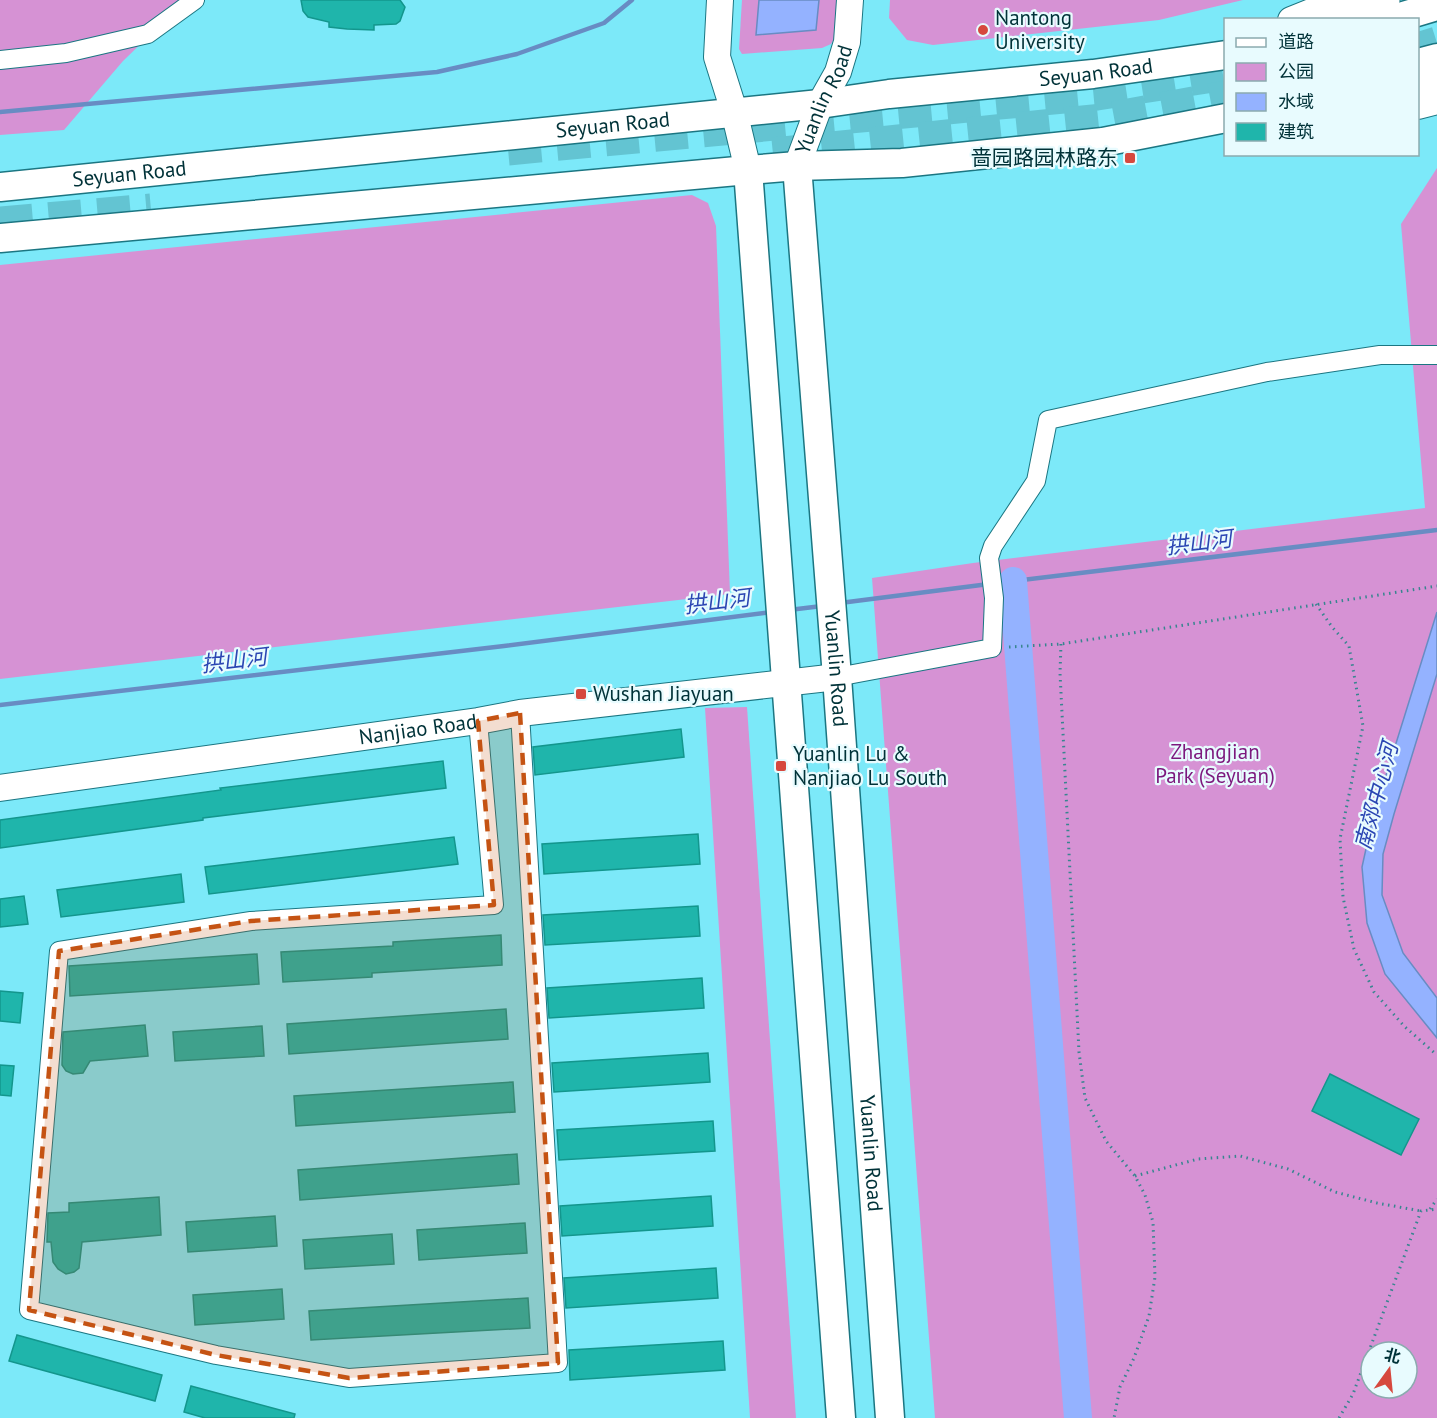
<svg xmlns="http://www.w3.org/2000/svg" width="1437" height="1418" viewBox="0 0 1437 1418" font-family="'PT Sans','Noto Sans SC',sans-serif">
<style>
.green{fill:#d692d4;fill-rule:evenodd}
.water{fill:#94b2ff;stroke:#688cc3;stroke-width:1.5}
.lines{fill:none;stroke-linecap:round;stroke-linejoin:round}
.stream{stroke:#688cc3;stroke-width:4.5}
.river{stroke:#94b2ff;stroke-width:28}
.building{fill:#1fb5ab;stroke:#13968d;stroke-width:1.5}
.highway-tunnel{stroke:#63c4d2;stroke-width:33;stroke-dasharray:33 16;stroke-linecap:butt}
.street-casing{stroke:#1b7682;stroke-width:20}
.secondary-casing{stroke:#1b7682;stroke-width:28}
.primary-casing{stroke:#1b7682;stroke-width:31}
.highway-casing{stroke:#1b7682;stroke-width:35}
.path{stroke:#38858f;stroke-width:3;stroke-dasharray:1.5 4.5;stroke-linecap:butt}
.street{stroke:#fff;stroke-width:18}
.secondary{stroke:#fff;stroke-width:26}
.primary{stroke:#fff;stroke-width:28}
.highway{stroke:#fff;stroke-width:33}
.marked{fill:#c55313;fill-opacity:0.2;stroke:#c55313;stroke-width:4.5;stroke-dasharray:12 8;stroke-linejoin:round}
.poi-dot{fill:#d6483e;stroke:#e8fbfe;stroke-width:2}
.labels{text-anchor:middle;stroke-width:4.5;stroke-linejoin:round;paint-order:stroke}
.poi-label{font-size:21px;fill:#003238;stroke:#e8fbfe;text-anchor:start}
.street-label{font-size:21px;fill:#003238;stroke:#e8fbfe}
.park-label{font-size:21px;fill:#7c187d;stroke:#e8fbfe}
.water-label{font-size:22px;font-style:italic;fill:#2b46b3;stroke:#e8fbfe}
</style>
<rect width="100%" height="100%" fill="#7ce9f9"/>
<!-- green -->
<g class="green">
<path d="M0,0H186L123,61L64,130L0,135Z"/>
<path d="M742,0H838L835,38L831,44L822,48L742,54L739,49Z"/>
<path d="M890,0H1243L1159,20L933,45L907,40L889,18Z"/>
<path d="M1437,168V1418H935L872,578L973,563L1425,508L1401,224ZM1371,1352H1407V1388H1371Z"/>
<path d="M692,195L708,203L716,226L730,594L0,679V265Z"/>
<path d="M747,707L796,1418H750L705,708Z"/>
</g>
<!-- water -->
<g class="water">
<path d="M759,0H819L816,30L756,35Z"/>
<path d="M1437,612V674L1394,814L1383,854L1382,895L1403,953L1437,998V1038L1385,974L1367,923L1362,867L1373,817Z"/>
</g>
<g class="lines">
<!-- stream -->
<g class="stream">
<path d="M0,112L437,72L517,54L604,23L632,0"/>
<path d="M997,583L1437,530"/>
<path d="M840,603L989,584"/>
<path d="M789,610L822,606"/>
<path d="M0,705L504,646L772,612"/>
</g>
<!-- river -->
<path class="river" d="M1013,581L1078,1418"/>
</g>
<!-- building -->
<g class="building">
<path d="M301,0H400L405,7L400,21L396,24L374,25V30L347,29L329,27V22L308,17L303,11Z"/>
<path d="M681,729L684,757L535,775L533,747Z"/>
<path d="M443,761L446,788L203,818V820L0,848V820L221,790L220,788Z"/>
<path d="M698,834L700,864L544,874L542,844Z"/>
<path d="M454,837L458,864L209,894L205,867Z"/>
<path d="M181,874L184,902L61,917L57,890Z"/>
<path d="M24,896L28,924L0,927V899Z"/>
<path d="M698,906L700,936L545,945L543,915Z"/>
<path d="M501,935L502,965L372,973V977L283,982L281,952L393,946V942Z"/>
<path d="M257,954L259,984L70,996L69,966Z"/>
<path d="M702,978L704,1008L549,1018L547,988Z"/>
<path d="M0,991L23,993L20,1023L0,1021Z"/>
<path d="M506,1009L508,1039L289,1054L287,1024Z"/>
<path d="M145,1025L148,1056L90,1061L83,1073L73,1074L66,1071L62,1065L63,1032Z"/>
<path d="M262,1026L264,1056L175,1061L173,1032Z"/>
<path d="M708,1053L710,1082L554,1092L552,1063Z"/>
<path d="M0,1065L14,1066L11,1096L0,1095Z"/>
<path d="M1330,1074L1419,1119L1401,1155L1312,1111Z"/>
<path d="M513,1082L515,1112L296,1126L294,1096Z"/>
<path d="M713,1121L715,1151L559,1160L557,1130Z"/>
<path d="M517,1154L519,1184L300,1200L298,1170Z"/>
<path d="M711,1196L713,1226L562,1236L560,1206Z"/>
<path d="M159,1197L161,1235L82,1242L79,1268L74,1272L66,1274L58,1269L53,1262L51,1242H47L48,1213L69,1212V1203Z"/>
<path d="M275,1216L277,1246L188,1252L186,1222Z"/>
<path d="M525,1223L527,1253L419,1260L417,1230Z"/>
<path d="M392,1234L394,1264L305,1269L303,1240Z"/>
<path d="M716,1268L718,1298L566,1308L564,1278Z"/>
<path d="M282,1289L284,1319L195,1325L193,1295Z"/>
<path d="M528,1298L530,1328L311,1340L309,1311Z"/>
<path d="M17,1335L162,1375L155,1401L9,1361Z"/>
<path d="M723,1341L725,1370L570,1380L569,1350Z"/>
<path d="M191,1386L295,1414L294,1418H205L184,1412Z"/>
</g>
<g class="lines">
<!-- highway-tunnel -->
<g class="highway-tunnel">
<path d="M1418,49L1437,43"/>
<path d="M508,149L1097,94L1226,74"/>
<path d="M773,154L1102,120L1226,97"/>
<path d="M0,223L151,210"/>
</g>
<defs>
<g id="street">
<path d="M0,60L66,53L148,34L195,0"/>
<path d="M837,677L992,648L994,598L989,558L993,546L1036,481L1048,420L1267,372L1380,355H1437"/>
<path d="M478,721L494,905L251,921L59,951L29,1310L216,1355L349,1378L558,1363L520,713"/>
</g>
<g id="secondary">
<path d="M720,0L717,57L734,111L748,170"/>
<path d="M1291,20L1341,0"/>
<path d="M1418,106L1437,101"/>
<path id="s1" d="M797,166L820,104L838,72L847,42L850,0"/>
<path id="s2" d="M0,788L478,721L520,713L837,677"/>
</g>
<g id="primary">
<path d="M1390,20L1437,6"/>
<path d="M1418,63L1437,58"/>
<path id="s3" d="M797,166L837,677L890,1418"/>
<path d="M748,170L841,1418"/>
<path id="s4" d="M0,187L820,104L889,94L1093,74L1226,55"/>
<path d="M0,238L748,170L797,166L902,163L1103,142L1226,118"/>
</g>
<g id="highway">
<path d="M1338,20L1363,6L1383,0"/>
<path d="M1418,87L1437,82"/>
</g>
</defs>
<!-- street casing -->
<use href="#street" class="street-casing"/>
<!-- secondary casing -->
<use href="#secondary" class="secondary-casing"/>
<!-- primary casing -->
<use href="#primary" class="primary-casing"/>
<!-- highway casing -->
<use href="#highway" class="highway-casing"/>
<!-- path -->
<g class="path">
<path d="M1316,604L1332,627L1349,646L1363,726L1340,839L1343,897L1354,949L1374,992L1404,1026L1437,1055"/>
<path d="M1061,644L1060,673L1079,1052L1085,1098L1106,1141L1135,1176L1145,1195L1153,1222L1155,1277L1149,1316L1134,1358L1120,1387L1114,1418"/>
<path d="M1009,647L1061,644L1437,586"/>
<path d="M1135,1176L1198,1159L1240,1156L1288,1169L1335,1192L1377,1203L1421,1211"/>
<path d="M1430,1209L1437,1199"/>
<path d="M1339,1418L1353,1394L1421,1211L1437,1209"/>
</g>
<!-- street -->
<use href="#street" class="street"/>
<!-- secondary -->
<use href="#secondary" class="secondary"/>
<!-- primary -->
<use href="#primary" class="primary"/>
<!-- highway -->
<use href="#highway" class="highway"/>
</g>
<!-- marked area -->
<path class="marked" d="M520,713L558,1363L349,1378L216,1355L29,1310L59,951L251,921L494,905L478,721Z"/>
<!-- markers -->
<g class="poi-dot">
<circle cx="983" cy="30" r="6"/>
<rect x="1124" y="152" width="12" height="12" rx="3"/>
<rect x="575" y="688" width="12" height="12" rx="3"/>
<rect x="775" y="760" width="12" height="12" rx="3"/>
</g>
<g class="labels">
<!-- poi labels -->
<g class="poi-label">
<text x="995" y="25">Nantong<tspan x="995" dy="24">University</tspan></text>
<text x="1118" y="165" text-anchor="end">啬园路园林路东</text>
<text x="593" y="701">Wushan Jiayuan</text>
<text x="793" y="761">Yuanlin Lu &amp;<tspan x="793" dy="24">Nanjiao Lu South</tspan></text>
</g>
<!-- street labels -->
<g class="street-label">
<text dy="7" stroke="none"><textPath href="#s4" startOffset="1102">Seyuan Road</textPath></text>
<text dy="7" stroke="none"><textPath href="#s1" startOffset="72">Yuanlin Road</textPath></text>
<text dy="7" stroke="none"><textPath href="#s4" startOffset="616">Seyuan Road</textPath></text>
<text dy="7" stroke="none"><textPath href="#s4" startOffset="130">Seyuan Road</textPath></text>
<text dy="7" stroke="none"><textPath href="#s3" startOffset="504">Yuanlin Road</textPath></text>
<text dy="7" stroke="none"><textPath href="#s2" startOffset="422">Nanjiao Road</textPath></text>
<text dy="7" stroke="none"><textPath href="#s3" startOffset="990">Yuanlin Road</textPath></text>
</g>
<!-- park labels -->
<g class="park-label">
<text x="1215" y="759">Zhangjian<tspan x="1215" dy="24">Park (Seyuan)</tspan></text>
</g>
<!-- water labels -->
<g class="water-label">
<text transform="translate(1199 542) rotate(-7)" y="8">拱山河</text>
<text transform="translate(717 601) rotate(-7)" y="8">拱山河</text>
<text transform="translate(234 660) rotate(-7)" y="8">拱山河</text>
<text transform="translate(1376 796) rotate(-75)" y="8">南郊中心河</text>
</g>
</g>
<!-- legend -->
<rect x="1224" y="18" width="195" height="138" fill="#e8fbfe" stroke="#8babaf" stroke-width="1.5"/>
<rect x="1236" y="38" width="30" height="9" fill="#ffffff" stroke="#8babaf" stroke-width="1.5"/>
<text x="1278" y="48" font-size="18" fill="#003238">道路</text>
<rect x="1236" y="63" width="30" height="18" fill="#d692d4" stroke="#8babaf" stroke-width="1.5"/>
<text x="1278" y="78" font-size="18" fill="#003238">公园</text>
<rect x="1236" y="93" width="30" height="18" fill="#94b2ff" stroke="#8babaf" stroke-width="1.5"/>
<text x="1278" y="108" font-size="18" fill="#003238">水域</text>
<rect x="1236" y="123" width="30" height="18" fill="#1fb5ab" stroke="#8babaf" stroke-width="1.5"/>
<text x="1278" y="138" font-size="18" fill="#003238">建筑</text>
<!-- north arrow -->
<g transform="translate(1389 1370) rotate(15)"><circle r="28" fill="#e8fbfe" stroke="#8babaf" stroke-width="1.5"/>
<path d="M0-4.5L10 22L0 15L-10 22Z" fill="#d6483e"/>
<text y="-9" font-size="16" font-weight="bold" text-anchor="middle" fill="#003238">北</text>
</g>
</svg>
